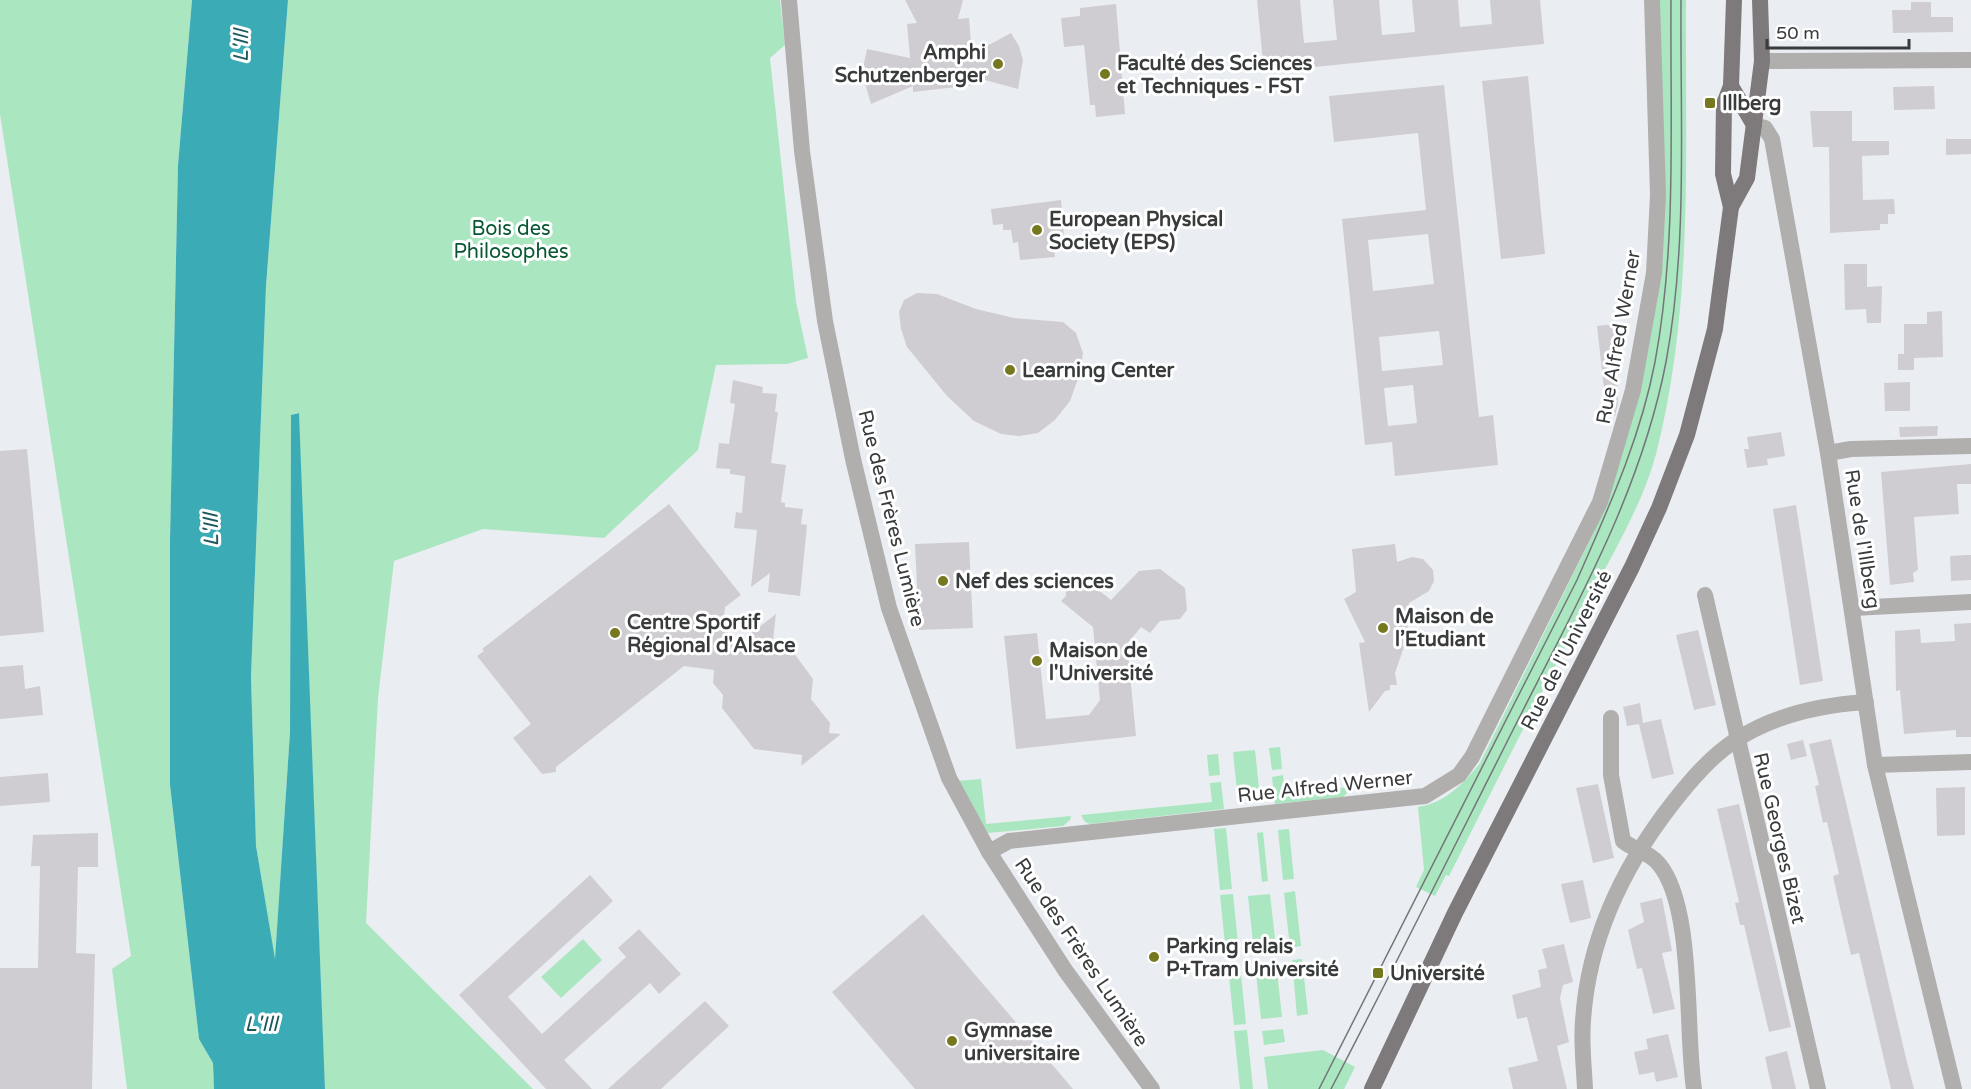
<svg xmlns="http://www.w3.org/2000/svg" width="1971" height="1089" viewBox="0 0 1971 1089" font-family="'Varela Round',sans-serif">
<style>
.green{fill:#aae6c0}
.water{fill:#3bacb6}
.building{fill:#d0cdd2;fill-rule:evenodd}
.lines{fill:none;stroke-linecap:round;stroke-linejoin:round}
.minor{stroke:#b1aeae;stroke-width:16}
.primary{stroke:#7e797a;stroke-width:16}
.tram{stroke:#737678;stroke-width:1.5}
.poi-dot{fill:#76781f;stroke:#fff;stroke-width:2}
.labels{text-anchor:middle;stroke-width:6;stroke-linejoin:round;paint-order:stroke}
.poi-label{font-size:20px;font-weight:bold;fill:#393b3c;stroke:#fff;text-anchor:start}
.park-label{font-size:20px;fill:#075732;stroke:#fff}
.street-label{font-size:20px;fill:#393b3c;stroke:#fff}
.water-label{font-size:21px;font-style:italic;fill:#1d5a60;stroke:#fff}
</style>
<rect width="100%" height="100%" fill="#eaeef2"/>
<!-- green -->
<g class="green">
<path d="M0,0H192L178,165L170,540V785L199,1039L213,1063L214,1089H127L112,969L131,956L0,114Z"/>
<path d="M288,0H780L785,45L770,58L796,302L808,358L787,364L716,365L698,450L604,538L483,529L394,561L378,698L366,923L533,1089H325L298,413L291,415L290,732L275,962L256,846L251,677L266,286Z"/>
<path d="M1659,0H1686C1685,152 1694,306 1656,454C1642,507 1610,557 1586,606C1540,696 1494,786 1449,876L1446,875L1435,896L1416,887L1424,870L1418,807C1445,803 1463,784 1480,763L1593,534L1649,347Z"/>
<path d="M1280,747L1282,769L1272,770L1269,748Z"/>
<path d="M1255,750L1260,798L1238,801L1233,752Z"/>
<path d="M1218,754L1220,775L1209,776L1207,755Z"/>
<path d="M1283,775L1285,794L1349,787L1348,792L1343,797L1275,804L1272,777Z"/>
<path d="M981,779L986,824L1071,816L1070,820L1063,826L988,833L956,781Z"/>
<path d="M1221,782L1224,809L1090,824L1085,822L1081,815L1212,802L1210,783Z"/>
<path d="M1226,828L1232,889L1220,890L1214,829Z"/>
<path d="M1289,829L1294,879L1283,880L1278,830Z"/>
<path d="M1263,832L1268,881L1262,882L1257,833Z"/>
<path d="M1295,891L1301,946L1290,948L1284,893Z"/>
<path d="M1233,894L1239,953L1226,954L1220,895Z"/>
<path d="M1270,894L1276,948L1254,951L1248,896Z"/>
<path d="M583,939L602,960L561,998L541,977Z"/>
<path d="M1302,959L1308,1014L1297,1016L1292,960Z"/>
<path d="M1276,962L1282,1017L1261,1019L1255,964Z"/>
<path d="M1240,965L1246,1024L1234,1025L1228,967Z"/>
<path d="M1283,1029L1285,1042L1264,1045L1262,1031Z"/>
<path d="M1247,1030L1253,1089H1240L1234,1031Z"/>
<path d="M1323,1050L1355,1067L1344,1089H1268L1264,1057Z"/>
</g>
<!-- water -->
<path class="water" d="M192,0H288L266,286L251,677L256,846L275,959L290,732L291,415L299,413L325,1089H214L213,1063L199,1039L170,785V540L178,165Z"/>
<!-- building -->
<g class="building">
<path d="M905,0H963L958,19L969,18L972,54L1011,33L1019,46L1023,60L1018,89L974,77V85L913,92V86L871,104L862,73L867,49L910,58L907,24L917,23Z"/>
<path d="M1257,0H1300L1304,43L1337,40L1333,0H1379L1382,35L1415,32L1412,0H1458L1460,27L1492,24L1490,0H1540L1544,44L1264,72Z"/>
<path d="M1911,2H1931V17H1953V32L1893,33L1892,10H1911Z"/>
<path d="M1116,4L1125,114L1096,117L1095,105H1090L1084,45L1064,47L1061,18L1080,16V8Z"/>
<path d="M1528,76L1545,254L1501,259L1482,81Z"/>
<path d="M1444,85L1479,417L1493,415L1498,465L1395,476L1392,442L1365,445L1342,219L1426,210L1418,133L1334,142L1329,96ZM1428,234L1434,284L1373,291L1368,240ZM1439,331L1443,365L1382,371L1379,337ZM1413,385L1417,423L1388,426L1384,388Z"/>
<path d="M1934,86L1935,109L1894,110L1893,87Z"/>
<path d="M1810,111H1852V141H1889V155L1862,156L1863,200L1894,199L1895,214H1888V224H1880V230L1830,233L1829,147H1813Z"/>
<path d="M1946,139H1971V154L1946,155Z"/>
<path d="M1061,200L1064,237L1053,238L1055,257L1020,260L1018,242L1013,243L1011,230H1003V224L993,225L991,209Z"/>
<path d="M1844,264H1867V287L1882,286L1881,323H1867L1866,309L1845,310Z"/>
<path d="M917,293L937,294L976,309L1014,318L1063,322L1076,333L1083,353L1079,376L1070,401L1055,420L1038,433L1019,436L1001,434L974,421L947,396L907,347L901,329L899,312L904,300Z"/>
<path d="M1942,311L1943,357L1914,358V370H1898V354H1904V324H1927V312Z"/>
<path d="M1615,324L1618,403L1615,416H1607L1597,326Z"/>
<path d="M733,380L763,387L762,393L777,394L775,412H778L771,463L786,465L781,502L785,503V507L803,509L801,524L807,525L800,596L768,592L770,573L751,587L757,530L734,528L736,512L742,513L745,476L730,474V469L716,468L719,443L729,444L735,404L730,403Z"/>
<path d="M1910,382V411H1885L1884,383Z"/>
<path d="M1938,426L1937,436L1900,437L1899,427Z"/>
<path d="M1781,432L1785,456L1767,459L1768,465L1747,468L1744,449H1749L1747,437Z"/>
<path d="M27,449L44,632L0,636V451Z"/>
<path d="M1971,464V484H1957L1959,514L1914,517L1918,570L1913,573L1914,582L1890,585L1881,472Z"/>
<path d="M669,504L741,595L725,607L723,627L737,644L776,614L772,649L793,652L813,679L811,699L830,723L829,733L841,734L801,766L802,755L754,749L722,708L723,695L713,683L714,670L684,666L556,767V772L542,774L513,738L531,724L477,656L484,651L482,649Z"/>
<path d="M1796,505L1823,681L1800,685L1773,509Z"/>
<path d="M969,542L973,628L919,630L915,544Z"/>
<path d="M1395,544L1397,562L1412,557L1423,559L1433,570L1434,581L1429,591L1409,603L1407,638L1395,673L1397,685H1390V690L1385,691L1369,712L1359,643L1365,642L1344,599L1356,592L1352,549Z"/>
<path d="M1966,555H1971V580L1951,581L1950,556Z"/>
<path d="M1160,569L1185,588L1187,610L1180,619L1160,621L1150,633L1141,627L1127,644L1136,736L1016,749L1004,636L1037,633L1046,719L1089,715L1100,700L1093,627L1061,601L1066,596L1065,579L1082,577L1111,600L1139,571Z"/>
<path d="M1971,623V737H1956V730L1904,734L1900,690L1896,691L1895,631L1920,629L1921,643L1955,641L1954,624Z"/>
<path d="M1698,630L1716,705L1694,710L1676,635Z"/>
<path d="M23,665L25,689L40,686L43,715L0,719V667Z"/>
<path d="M1640,703L1643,723L1661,719L1674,774L1652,779L1639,724L1627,726L1623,707Z"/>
<path d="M1831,739L1906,1058L1914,1089H1891L1859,953L1851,955L1841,912L1833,876L1839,874L1827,822L1823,823L1815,786L1819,785L1809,744Z"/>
<path d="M1803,740L1807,756L1791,760L1787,744Z"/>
<path d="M48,773L50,802L0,806V777Z"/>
<path d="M1598,784L1614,858L1593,863L1576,788Z"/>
<path d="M1965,787V835L1937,836L1936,788Z"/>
<path d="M1739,804L1791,1027L1769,1032L1744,925H1740L1735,903L1739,902L1717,809Z"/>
<path d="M98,833V867H78L76,953L95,954L92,1089H0V968H38L40,866H31L33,835Z"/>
<path d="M590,875L613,901L508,997L542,1034L626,957L618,948L639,929L681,974L659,994L650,983L564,1060L592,1089H546L459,995Z"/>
<path d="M1583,880L1591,918L1570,923L1561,884Z"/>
<path d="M1662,898L1672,951L1662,953L1675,1009L1653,1014L1642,968L1637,969L1628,930L1644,922L1640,903Z"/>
<path d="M923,914L1073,1089H915L832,992Z"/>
<path d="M1564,944L1573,982L1563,985L1560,998L1569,1042L1557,1046L1567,1089H1513L1508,1068L1538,1061L1527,1017L1517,1019L1512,995L1541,987L1538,970L1547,968L1542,949Z"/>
<path d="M705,1001L729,1026L661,1089H608Z"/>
<path d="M1668,1034L1678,1077L1656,1082L1654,1072L1639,1075L1634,1052L1648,1049L1646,1039Z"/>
<path d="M1787,1051L1796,1089H1772L1765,1057Z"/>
</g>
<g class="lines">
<!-- minor -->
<g class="minor">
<path d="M789,0L802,151L825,321L853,459L889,608L949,778L989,852L1065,970L1152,1089"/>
<path d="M1762,61L1971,60"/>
<path d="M1754,125L1765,128L1772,139L1828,453L1875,765L1954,1089"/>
<path d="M1828,453L1851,449L1971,446"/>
<path d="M1705,595L1818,1089"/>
<path d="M1853,608L1971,602"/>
<path d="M1611,718V775L1623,841C1634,850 1649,852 1658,863C1695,905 1685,1031 1694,1089"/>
<path d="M1875,765L1971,762"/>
<path d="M989,852L1009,841L1425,796L1459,775L1472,757L1600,502L1633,390L1654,273L1658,195L1652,0"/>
<path d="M1585,1089C1584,1066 1581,1043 1583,1021C1588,941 1623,867 1672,804C1690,781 1711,756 1736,740C1774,715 1821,705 1866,702"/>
</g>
<!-- primary -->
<g class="primary">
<path d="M1731,86L1754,125"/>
<path d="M1731,207L1723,174L1724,104L1731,86L1734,0"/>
<path d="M1372,1089L1455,913L1632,567L1659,508L1687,435L1715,329L1731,207L1747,178L1762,61L1760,0"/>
</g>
<!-- tram -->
<g class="tram">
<path d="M1319,1089L1577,580C1608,509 1640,440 1655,362C1677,244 1670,120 1671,0"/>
<path d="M1331,1089C1394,968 1455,845 1516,724C1575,607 1641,492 1666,362C1688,244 1680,120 1681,0"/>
</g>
</g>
<!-- markers -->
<g class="poi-dot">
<circle cx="998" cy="64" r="6"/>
<circle cx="1105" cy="74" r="6"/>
<rect x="1704" y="97" width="12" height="12" rx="3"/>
<circle cx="1037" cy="230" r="6"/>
<circle cx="1010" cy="370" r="6"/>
<circle cx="943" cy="581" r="6"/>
<circle cx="1383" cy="628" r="6"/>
<circle cx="615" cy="633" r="6"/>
<circle cx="1037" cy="661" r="6"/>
<circle cx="1154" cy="957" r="6"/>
<rect x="1372" y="967" width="12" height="12" rx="3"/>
<circle cx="952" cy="1041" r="6"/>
</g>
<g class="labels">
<!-- poi labels -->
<g class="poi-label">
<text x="986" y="59" text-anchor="end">Amphi<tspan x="986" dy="23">Schutzenberger</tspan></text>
<text x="1117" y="70">Faculté des Sciences<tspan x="1117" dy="23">et Techniques - FST</tspan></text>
<text x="1722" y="110">Illberg</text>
<text x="1049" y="226">European Physical<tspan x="1049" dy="23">Society (EPS)</tspan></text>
<text x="1022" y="377">Learning Center</text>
<text x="955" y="588">Nef des sciences</text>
<text x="1395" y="623">Maison de<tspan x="1395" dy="23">l’Etudiant</tspan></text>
<text x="627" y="629">Centre Sportif<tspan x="627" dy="23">Régional d'Alsace</tspan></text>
<text x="1049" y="657">Maison de<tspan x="1049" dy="23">l'Université</tspan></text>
<text x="1166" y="953">Parking relais<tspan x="1166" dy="23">P+Tram Université</tspan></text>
<text x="1390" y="980">Université</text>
<text x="964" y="1037">Gymnase<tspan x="964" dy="23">universitaire</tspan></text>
</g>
<!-- park labels -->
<g class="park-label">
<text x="511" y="235">Bois des<tspan x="511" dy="23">Philosophes</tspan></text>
</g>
<!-- street labels -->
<g class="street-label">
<text transform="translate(1618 337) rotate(-80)" y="7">Rue Alfred Werner</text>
<text transform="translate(892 518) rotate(76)" y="7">Rue des Frères Lumière</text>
<text transform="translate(1863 539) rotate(81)" y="7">Rue de l'Illberg</text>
<text transform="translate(1566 650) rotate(-63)" y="7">Rue de l'Université</text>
<text transform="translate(1325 786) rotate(-6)" y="7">Rue Alfred Werner</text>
<text transform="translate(1780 838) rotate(77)" y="7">Rue Georges Bizet</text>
<text transform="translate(1082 952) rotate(56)" y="7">Rue des Frères Lumière</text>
</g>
<!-- water labels -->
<g class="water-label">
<text transform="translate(241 46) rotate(-89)" y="7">L'Ill</text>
<text transform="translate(211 530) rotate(-91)" y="7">L'Ill</text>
<text x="261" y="1031">L'Ill</text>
</g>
</g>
<!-- scale -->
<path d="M1767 39v9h142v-9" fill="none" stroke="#393b3c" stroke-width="3"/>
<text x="1776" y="39" font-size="18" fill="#393b3c" stroke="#ffffff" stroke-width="4.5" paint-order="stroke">50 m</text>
</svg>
